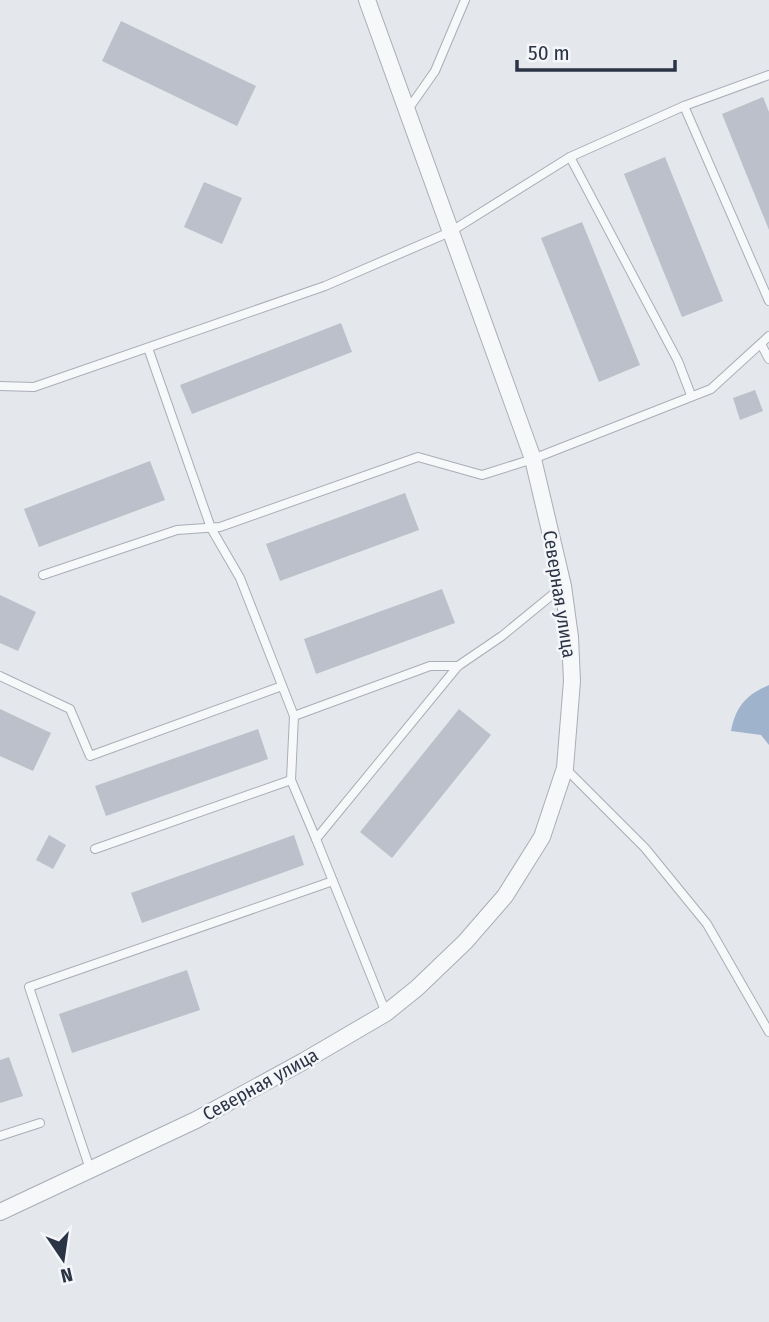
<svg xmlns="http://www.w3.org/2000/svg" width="769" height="1322" viewBox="0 0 769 1322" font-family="'Fira Sans Condensed',sans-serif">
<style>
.water{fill:#9fb4cc}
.building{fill:#bbc0ca}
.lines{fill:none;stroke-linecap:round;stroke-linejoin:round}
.service-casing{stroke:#a9aeb7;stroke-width:10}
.minor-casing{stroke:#a9aeb7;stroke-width:18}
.service{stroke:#f7f8fa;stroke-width:8}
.minor{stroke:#f7f8fa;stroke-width:16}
.labels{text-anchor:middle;stroke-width:5;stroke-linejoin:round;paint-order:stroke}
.street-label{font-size:19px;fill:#2b3445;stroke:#f4f6f9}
</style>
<rect width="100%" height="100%" fill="#e4e7ec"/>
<!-- water -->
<path class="water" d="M769,685V745L761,735L731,731C736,706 746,695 769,685Z"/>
<!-- building -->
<g class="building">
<path d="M121,21L256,86L237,126L102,61Z"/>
<path d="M763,97L769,112V230L722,114Z"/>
<path d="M665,157L723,301L682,317L624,174Z"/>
<path d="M204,182L242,198L222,244L184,227Z"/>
<path d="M582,222L640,365L599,382L541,238Z"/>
<path d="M341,323L352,352L192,414L180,385Z"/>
<path d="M755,390L763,411L740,420L733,398Z"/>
<path d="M150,461L165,500L39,547L24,509Z"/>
<path d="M405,493L419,530L280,581L266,544Z"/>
<path d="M442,589L455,623L316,674L304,639Z"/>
<path d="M0,595L36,612L18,651L0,643Z"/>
<path d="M0,709L51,733L33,771L0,756Z"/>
<path d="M459,709L491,735L392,858L360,832Z"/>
<path d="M258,729L268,759L106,816L95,786Z"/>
<path d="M49,835L66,845L53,869L36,860Z"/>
<path d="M294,835L304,865L142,923L131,893Z"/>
<path d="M187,970L200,1010L72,1053L59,1014Z"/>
<path d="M9,1057L23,1096L0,1103V1060Z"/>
</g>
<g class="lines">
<defs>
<g id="service">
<path d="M684,106L769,301"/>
<path d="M407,111L435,71L465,0"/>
<path d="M570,157L678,361L691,395"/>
<path d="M761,344L769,359"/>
<path d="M148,348L211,528L240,578L294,716L430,666H458"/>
<path d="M0,386L34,387L325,286L450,232L570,157L684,106L769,75"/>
<path d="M43,575L177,530L220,527L418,457L482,475L533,459L711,389L769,336"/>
<path d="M0,676L70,709L90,756L282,686"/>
<path d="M565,768L645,848L707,924L769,1032"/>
<path d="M291,780L294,716"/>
<path d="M95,849L291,780L316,839"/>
<path d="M386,1013L316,839L458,666L502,636L563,586"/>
<path d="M0,1136L40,1123"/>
<path d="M90,1169L29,987L333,881"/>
</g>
<path id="minor" d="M0,1212L196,1120L304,1061L386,1013L417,988L465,942L505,896L542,837L565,768L572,681L570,637L563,586L533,459L367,0"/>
</defs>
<!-- service casing -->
<use href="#service" class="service-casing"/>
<!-- minor casing -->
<use href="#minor" class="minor-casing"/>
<!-- service -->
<use href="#service" class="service"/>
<!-- minor -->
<use href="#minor" class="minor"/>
</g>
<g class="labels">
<!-- street labels -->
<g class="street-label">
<text transform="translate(560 594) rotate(81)" y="7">Северная улица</text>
<text transform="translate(260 1084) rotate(-29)" y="7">Северная улица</text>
</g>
</g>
<!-- north arrow -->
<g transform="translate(63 1259) rotate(167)" stroke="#f4f6f9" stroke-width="5" paint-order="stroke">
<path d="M0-5L12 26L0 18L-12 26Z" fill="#2b3445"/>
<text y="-10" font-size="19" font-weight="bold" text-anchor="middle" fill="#2b3445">N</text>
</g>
<!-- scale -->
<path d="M517 60v10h158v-10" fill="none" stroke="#2b3445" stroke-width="3.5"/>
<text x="528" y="60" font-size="21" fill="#2b3445" stroke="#f4f6f9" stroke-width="5" paint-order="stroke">50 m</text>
</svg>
